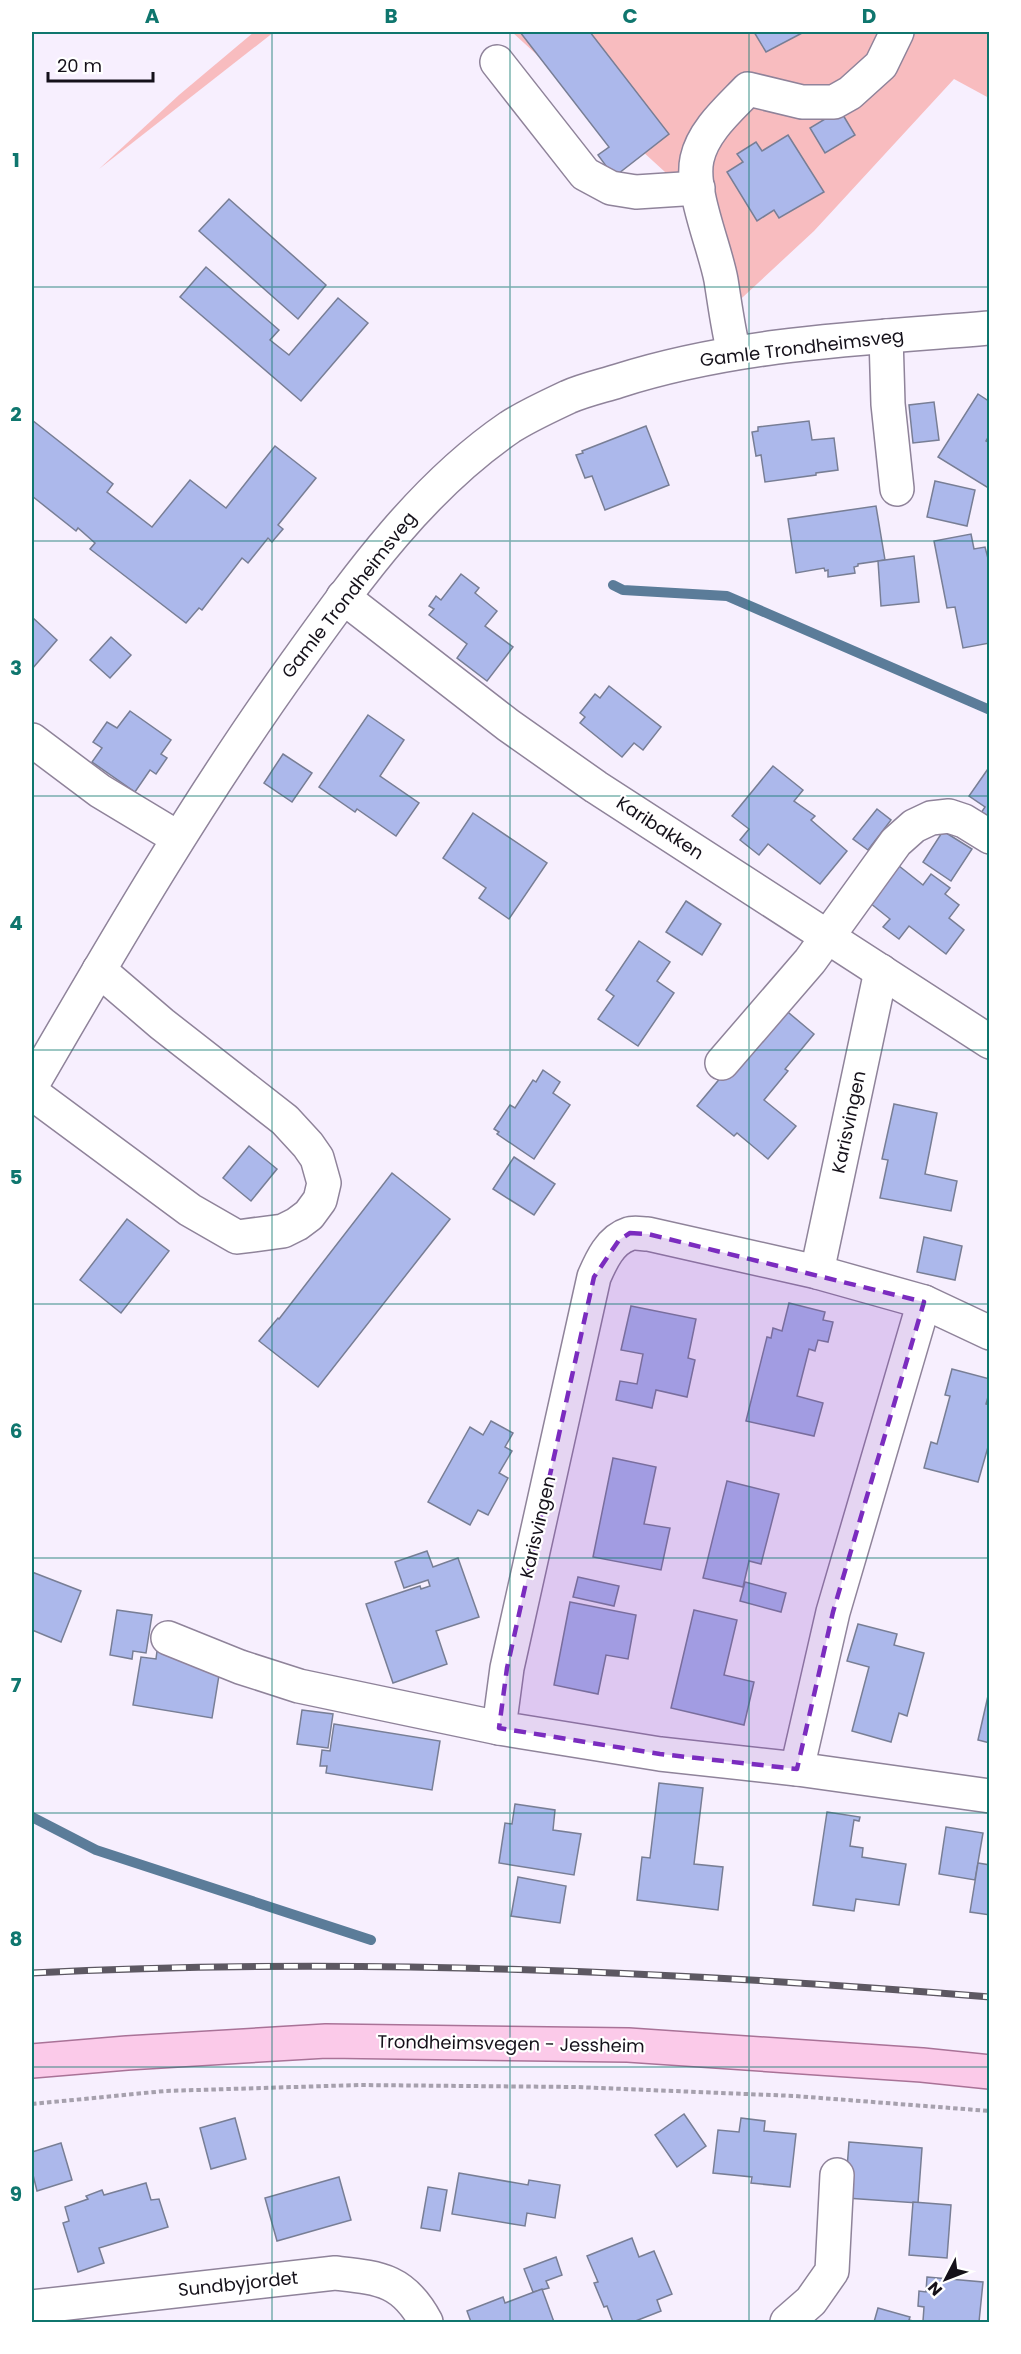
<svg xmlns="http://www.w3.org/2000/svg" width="1021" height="2354" viewBox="0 0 1021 2354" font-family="Poppins,sans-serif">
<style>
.green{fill:#f8bcbf}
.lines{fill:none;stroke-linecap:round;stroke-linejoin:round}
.stream{stroke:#5b7c99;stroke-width:10}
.building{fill:#acb8eb;stroke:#787e95;stroke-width:1.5}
.minor-casing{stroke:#8f839a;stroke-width:36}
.major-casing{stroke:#a97297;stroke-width:36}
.path{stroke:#a6a0ad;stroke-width:4;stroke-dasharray:4.5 3;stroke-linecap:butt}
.minor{stroke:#fff;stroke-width:33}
.major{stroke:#fbcae9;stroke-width:33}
.rail-casing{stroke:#5d5862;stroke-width:7}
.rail{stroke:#fff;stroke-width:4.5;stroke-dasharray:14;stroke-linecap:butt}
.marked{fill:#7b2cbf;fill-opacity:0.2;stroke:#7b2cbf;stroke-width:4.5;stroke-dasharray:12 8;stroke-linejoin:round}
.grid{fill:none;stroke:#0f766e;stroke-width:1.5;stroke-opacity:0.55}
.labels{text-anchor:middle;stroke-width:4.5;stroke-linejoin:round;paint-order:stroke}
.street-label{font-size:18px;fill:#15111a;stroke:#fff}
.neatline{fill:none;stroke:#0f766e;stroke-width:2}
.grid-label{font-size:20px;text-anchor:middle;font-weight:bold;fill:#0f766e}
</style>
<rect width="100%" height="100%" fill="#f7effe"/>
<!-- green -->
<g class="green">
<path d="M254,32H274L99,169L179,95Z"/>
<path d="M512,32H989V98L954,79L814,231L730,309L712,215Z"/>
</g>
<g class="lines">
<!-- stream -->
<g class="stream">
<path d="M613,585L623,590L727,596L990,710"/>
<path d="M32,1817L96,1850L371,1940"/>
</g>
</g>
<!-- building -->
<g class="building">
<path d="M520,32H590L669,134L614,177L598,155L609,147Z"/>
<path d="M754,32H804L766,52Z"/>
<path d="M840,110L855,135L825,153L810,128Z"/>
<path d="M788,135L824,192L779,218L774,210L757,221L727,172L743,162L737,154L756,142L762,151Z"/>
<path d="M229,199L326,285L298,319L199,231Z"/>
<path d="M206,267L279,330L270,340L289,355L338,298L368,323L301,401L180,297Z"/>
<path d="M978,394L990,402V434L986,441L990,443V489L938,457Z"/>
<path d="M934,402L939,440L913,443L909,405Z"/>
<path d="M32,420L113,484L107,492L152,527L190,480L226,508L275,446L316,478L278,525L283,529L272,542L268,538L248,563L242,558L202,610L199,608L186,623L90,549L95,543L78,528L76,531L32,496Z"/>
<path d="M809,421L812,440L834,438L838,470L816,473V475L765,482L761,455L756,456L752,432L758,431V427Z"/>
<path d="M646,426L669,485L605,510L592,476L585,478L576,455L583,453L582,451Z"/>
<path d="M935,481L975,490L967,526L927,517Z"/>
<path d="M876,506L885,560L858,564V566L854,567L855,573L828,577V570L825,571L824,568L796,573L788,519Z"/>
<path d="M971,534L974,549L985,547L990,566V643L963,648L955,607L947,608L934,541Z"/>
<path d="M914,556L919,602L881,606L878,561Z"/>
<path d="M461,574L479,588L475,593L497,611L485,626L513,647L487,681L457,658L467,644L429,615L434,609L429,606L436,596L441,600Z"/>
<path d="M32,617L57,640L32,669Z"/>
<path d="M111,637L131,655L110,678L90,660Z"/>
<path d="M609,686L661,727L643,750L634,743L622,757L580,723L585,717L580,713L595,694L600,698Z"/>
<path d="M130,711L171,740L161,754L167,758L156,774L150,770L135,792L92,762L102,748L93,742L107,722L117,728Z"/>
<path d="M368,715L404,740L380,776L419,803L396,836L357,809L355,812L319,787Z"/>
<path d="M283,754L312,773L292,802L264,783Z"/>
<path d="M773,766L803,790L794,801L815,816L811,820L847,851L820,884L768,844L759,855L740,840L749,829L732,816Z"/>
<path d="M990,766V819L981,813L985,807L969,796Z"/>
<path d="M877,809L891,820L868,850L853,839Z"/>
<path d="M473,813L547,863L509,919L479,898L486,888L443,858Z"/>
<path d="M943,831L972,849L951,881L923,862Z"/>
<path d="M894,862L923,885L931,874L950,888L945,894L959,905L949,918L964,930L946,954L909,926L899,939L883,927L890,919L865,899Z"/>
<path d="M686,901L721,924L702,955L666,932Z"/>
<path d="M639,941L670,962L657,981L674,993L638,1046L598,1019L614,996L606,990Z"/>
<path d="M783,1008L814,1034L785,1069L788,1071L764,1100L796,1126L768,1159L737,1133L734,1136L697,1106L752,1040Z"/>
<path d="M543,1070L560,1082L553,1093L570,1105L534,1159L497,1134L499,1132L494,1129L510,1105L515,1108L533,1080L536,1082Z"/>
<path d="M894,1104L937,1113L925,1174L957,1181L951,1211L880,1198L888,1160L882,1159Z"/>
<path d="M249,1146L277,1169L251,1201L223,1178Z"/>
<path d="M514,1157L555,1184L534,1215L493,1189Z"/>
<path d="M392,1173L450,1219L318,1387L259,1341L278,1318L279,1319Z"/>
<path d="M127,1219L169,1251L121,1313L80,1280Z"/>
<path d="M924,1237L962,1246L955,1280L917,1272Z"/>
<path d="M789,1303L825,1312L823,1320L833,1322L828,1342L818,1340L815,1351L809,1349L797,1396L823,1403L814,1436L746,1421L767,1337L771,1338L773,1328L782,1331Z"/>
<path d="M631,1306L696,1319L688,1358L695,1360L687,1397L656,1390L652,1408L616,1400L620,1381L637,1384L643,1354L621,1350Z"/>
<path d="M952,1369L990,1379V1390L986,1404L990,1405V1440L978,1482L924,1468L931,1442L937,1444L950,1396L945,1395Z"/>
<path d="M491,1421L513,1433L505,1447L512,1451L499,1473L508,1478L488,1515L478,1510L470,1525L428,1502L470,1427L483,1435Z"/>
<path d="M613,1458L656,1467L644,1524L670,1528L661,1570L593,1557Z"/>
<path d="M727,1481L779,1494L761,1564L749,1561L743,1587L703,1578Z"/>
<path d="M427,1551L433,1567L458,1558L479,1617L436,1631L447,1664L393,1683L366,1604L420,1586L421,1589L430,1586L428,1580L404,1588L395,1562Z"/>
<path d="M32,1572L81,1591L61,1642L32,1630Z"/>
<path d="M578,1577L619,1586L614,1606L573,1597Z"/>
<path d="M745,1582L786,1593L781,1612L740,1601Z"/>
<path d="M570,1602L636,1615L628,1659L606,1655L598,1694L554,1685Z"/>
<path d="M117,1610L152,1615L146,1653L133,1651L132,1659L110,1655Z"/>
<path d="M694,1610L737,1620L724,1675L754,1682L744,1725L671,1708Z"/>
<path d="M858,1624L897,1634L894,1645L924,1653L907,1716L899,1713L891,1742L852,1731L869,1667L847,1661Z"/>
<path d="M157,1651L187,1656L186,1663L220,1669L212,1718L133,1705L141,1657L156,1659Z"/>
<path d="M990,1687V1743L978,1740Z"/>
<path d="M302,1710L333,1714L328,1748L297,1744Z"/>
<path d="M334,1724L440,1741L432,1790L326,1773L327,1766H320L322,1750L330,1751Z"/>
<path d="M659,1783L703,1788L694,1864L723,1867L718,1910L637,1900L642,1857L650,1858Z"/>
<path d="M515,1804L555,1810L553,1830L581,1834L574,1875L499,1863L505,1823L512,1824Z"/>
<path d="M827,1812L860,1817L859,1821L854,1820L850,1846L863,1848L862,1857L906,1864L899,1905L856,1899L854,1911L813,1905Z"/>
<path d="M946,1827L983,1833L975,1880L939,1874Z"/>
<path d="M978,1863L990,1865V1915L970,1912Z"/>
<path d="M518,1877L566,1886L560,1923L511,1916Z"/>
<path d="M684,2114L706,2146L677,2167L655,2135Z"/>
<path d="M235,2118L246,2159L211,2169L200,2128Z"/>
<path d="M741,2118L765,2121L764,2131L796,2134L790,2187L751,2183L752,2177L713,2173L718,2130L739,2132Z"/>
<path d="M849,2142L922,2148L918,2203L846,2198L845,2196Z"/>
<path d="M61,2143L72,2180L37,2191L32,2171V2152Z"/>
<path d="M459,2173L528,2185L529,2180L560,2185L555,2218L527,2213L525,2226L452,2214Z"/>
<path d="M339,2177L351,2220L277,2241L265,2198Z"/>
<path d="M146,2183L151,2200L159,2199L168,2227L99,2248L104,2263L78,2272L63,2223L69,2221L65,2207L88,2199L86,2196L102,2190L104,2195Z"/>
<path d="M428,2187L447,2190L440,2231L421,2228Z"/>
<path d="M913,2202L951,2205L947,2258L909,2255Z"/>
<path d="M632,2238L639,2257L654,2251L672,2294L657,2300L661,2311L633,2322H613L607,2306L604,2307L594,2283L598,2282L587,2256Z"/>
<path d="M556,2257L562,2275L546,2281L549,2288L533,2292L524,2269Z"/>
<path d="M927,2277L983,2282L979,2322L923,2321L924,2307L918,2306L919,2291L926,2292Z"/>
<path d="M542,2289L554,2322H471L467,2311L503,2297L505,2303Z"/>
<path d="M878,2308L910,2317L909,2320L917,2322H874Z"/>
</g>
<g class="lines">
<defs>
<g id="minor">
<path d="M497,62L585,174L611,188L636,192L698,188"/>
<path d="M886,336L888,404L897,489"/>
<path d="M734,353C728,329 725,305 721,280C715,247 690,191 697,159C703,131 729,109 748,89L802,102H834L850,93L881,65L897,32"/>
<path d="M343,597L508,725L596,787L990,1042"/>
<path d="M32,740L100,791L178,838"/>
<path d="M722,1063L810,961L896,842L914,826L931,818L949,816L964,821L990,837"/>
<path d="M32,1085C116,940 200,796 298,660C359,575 422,487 510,427C527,416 549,406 568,397C584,390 602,386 618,381C737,343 866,338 990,328"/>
<path d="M32,1093L190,1210L237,1237L283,1231L297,1224L309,1215L320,1200L324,1183L317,1158L308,1145L285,1120L162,1024L99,970"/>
<path d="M817,1272L881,971"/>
<path d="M990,1333L924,1302L817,1272L648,1234C642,1234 634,1232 629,1234C610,1240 601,1261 594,1277L507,1668L499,1728L660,1754L797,1769L990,1796"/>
<path d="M168,1638L240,1667L299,1686L499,1728"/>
<path d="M797,1769L833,1612L924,1302"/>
<path d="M32,2307L335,2273C379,2278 403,2279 426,2322"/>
<path d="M787,2322L811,2301L832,2271L837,2175"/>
</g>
<path id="major" d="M32,2061L127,2053L326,2041L628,2045L922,2065L990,2072"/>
</defs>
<!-- minor casing -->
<use href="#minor" class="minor-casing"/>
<!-- major casing -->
<use href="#major" class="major-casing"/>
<!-- path -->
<path class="path" d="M32,2104L165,2091L359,2085L576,2087L795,2096L990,2111"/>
<!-- minor -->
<use href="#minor" class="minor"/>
<!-- major -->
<use href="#major" class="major"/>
<defs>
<path id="rail" d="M32,1973C351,1957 671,1971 990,1997"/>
</defs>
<!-- rail casing -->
<use href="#rail" class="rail-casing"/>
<!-- rail -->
<use href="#rail" class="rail"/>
</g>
<!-- marked area -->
<path class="marked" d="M630,1233L648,1234L924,1302L833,1612L797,1769L660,1754L499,1728L507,1668L594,1277L619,1240Z"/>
<!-- grid -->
<path class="grid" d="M272,32V2322M510,32V2322M749,32V2322M32,287H990M32,541H990M32,796H990M32,1050H990M32,1304H990M32,1558H990M32,1813H990M32,2067H990"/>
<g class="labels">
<!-- street labels -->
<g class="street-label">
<text transform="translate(802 348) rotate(-7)" y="6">Gamle Trondheimsveg</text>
<text transform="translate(349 595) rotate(-52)" y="6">Gamle Trondheimsveg</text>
<text transform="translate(660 828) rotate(33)" y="6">Karibakken</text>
<text transform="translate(849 1122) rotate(-78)" y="6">Karisvingen</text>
<text transform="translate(538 1527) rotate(-77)" y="6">Karisvingen</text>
<text transform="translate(511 2044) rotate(1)" y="6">Trondheimsvegen - Jessheim</text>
<text transform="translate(238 2284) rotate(-6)" y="6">Sundbyjordet</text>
</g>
</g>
<!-- border -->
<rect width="1021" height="2354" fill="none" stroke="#ffffff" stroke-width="66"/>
<!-- north arrow -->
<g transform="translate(946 2279) rotate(228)" stroke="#ffffff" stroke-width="4.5" paint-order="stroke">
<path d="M0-4.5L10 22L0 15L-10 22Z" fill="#15111a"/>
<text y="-9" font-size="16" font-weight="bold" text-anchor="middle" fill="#15111a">N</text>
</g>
<!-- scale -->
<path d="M48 72v9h105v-9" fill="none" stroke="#15111a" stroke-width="3"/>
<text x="57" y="72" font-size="18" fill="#15111a" stroke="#ffffff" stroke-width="4.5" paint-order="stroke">20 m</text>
<rect x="33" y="33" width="955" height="2288" class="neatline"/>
<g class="grid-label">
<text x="152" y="23">A</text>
<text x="391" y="23">B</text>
<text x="630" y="23">C</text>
<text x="869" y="23">D</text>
<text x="16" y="167">1</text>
<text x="16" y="421">2</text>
<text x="16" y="675">3</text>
<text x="16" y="930">4</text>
<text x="16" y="1184">5</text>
<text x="16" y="1438">6</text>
<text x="16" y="1692">7</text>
<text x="16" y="1946">8</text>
<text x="16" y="2201">9</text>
</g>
</svg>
